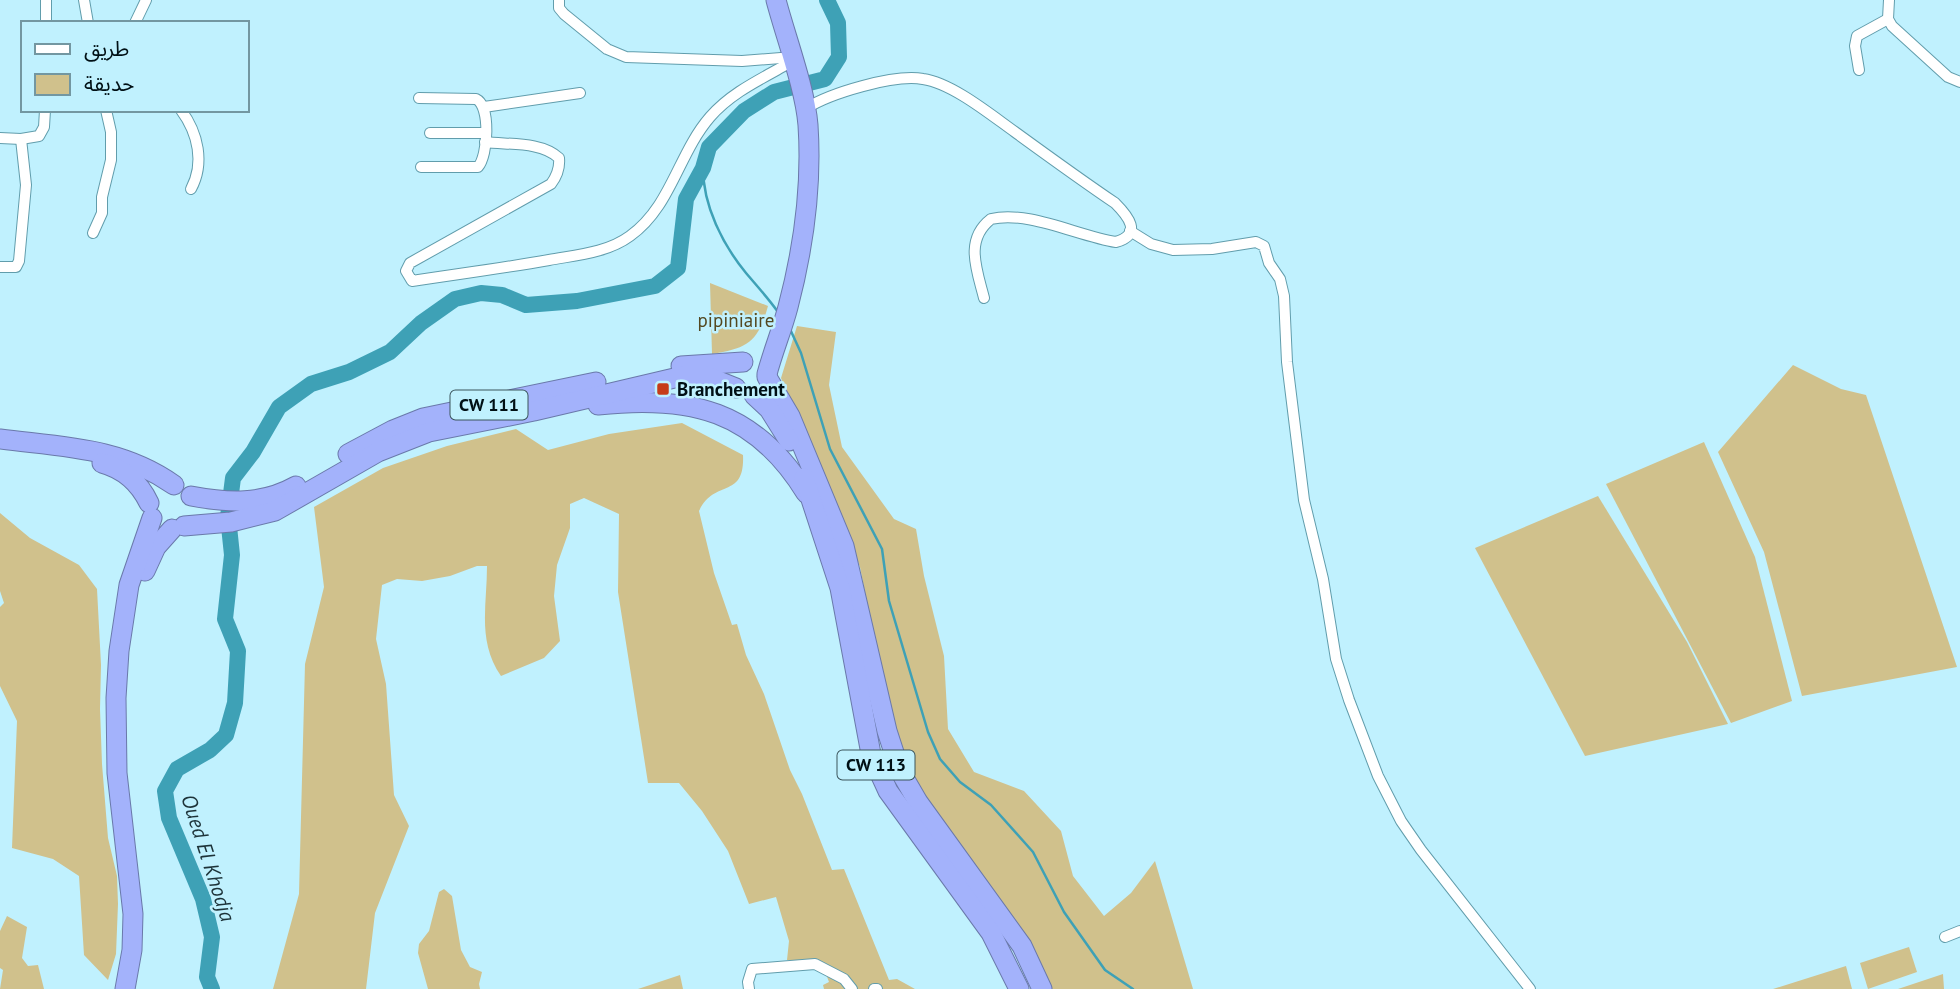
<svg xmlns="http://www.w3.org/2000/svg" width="1960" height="989" viewBox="0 0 1960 989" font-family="'PT Sans','Noto Sans Arabic',sans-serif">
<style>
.green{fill:#d0c18c}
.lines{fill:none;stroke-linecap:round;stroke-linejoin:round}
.stream{stroke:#3ea1b6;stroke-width:2.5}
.river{stroke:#3ea1b6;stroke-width:16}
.street-casing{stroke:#619dac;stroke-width:12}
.highway-casing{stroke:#6a79aa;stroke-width:21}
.street{stroke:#fff;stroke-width:10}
.highway{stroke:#a3b2fb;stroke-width:19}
.poi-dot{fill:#c63c18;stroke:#c0f1fe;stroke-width:2.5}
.labels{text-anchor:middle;stroke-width:5;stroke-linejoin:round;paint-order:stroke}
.shield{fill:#c0f1fe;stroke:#3a545b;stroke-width:2}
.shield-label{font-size:18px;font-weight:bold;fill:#001015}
.park-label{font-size:19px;fill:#534820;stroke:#c0f1fe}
.poi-label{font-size:19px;font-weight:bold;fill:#001015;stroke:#c0f1fe;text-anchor:start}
.water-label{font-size:21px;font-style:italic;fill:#1d3339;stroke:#c0f1fe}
</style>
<rect width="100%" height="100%" fill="#c0f1fe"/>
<!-- green -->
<g class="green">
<path d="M710,283L768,306C758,342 748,348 712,354Z"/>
<path d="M797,326L836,332L829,385L842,447L894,519L916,529L924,576L944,656L948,729L974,772L1024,791L1061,831L1073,876L1104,916L1131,893L1155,861L1193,989H1042L904,770L886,701L860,567L840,514L781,378Z"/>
<path d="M1793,365L1841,389L1866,395L1957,667L1802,696L1764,552L1718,452Z"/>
<path d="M682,423L743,455C745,500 715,478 699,511L714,573L732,625L737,624L746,655L764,694L790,770L802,794L832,870L844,869L889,980L897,979L915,989H824L823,985L829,982L821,961L787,960L789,941L776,897L749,904L728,851L702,811L679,783H648L618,592L619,514L584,498L570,504V528L557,565L554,596L560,641L544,658L501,676C477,641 487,606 487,566H477L450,576L422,581L397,579L382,585L376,639L386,684L394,795L409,826L375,913L366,989H273L299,894L305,664L324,587L314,507L383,468L447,446L516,429L548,450L609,434Z"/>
<path d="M1704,442L1755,557L1792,701L1731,723L1606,484Z"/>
<path d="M1598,496L1687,642L1728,724L1585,756L1475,548Z"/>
<path d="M0,513L30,538L79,565L97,589L101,665L100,709L102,764L108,838L117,876L118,904L116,954L108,980L84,955L79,876L53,859L12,848L17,721L0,686V607L4,603L0,591Z"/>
<path d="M444,889L452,896L461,950L470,967L482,972L479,984L480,989H428L418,953L419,944L429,931L439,892Z"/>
<path d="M7,916L27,927L22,958L28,966L38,965L44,989H0L3,970L0,968V931Z"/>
<path d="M1909,947L1917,972L1868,989L1860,963Z"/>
<path d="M1846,966L1852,989H1773Z"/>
<path d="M1943,974L1944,989H1898Z"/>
<path d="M680,975L683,989H638Z"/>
</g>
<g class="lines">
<!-- stream -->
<g class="stream">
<path d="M703,168C703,206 723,245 746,273C757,286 768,298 778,312"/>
<path d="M790,329L801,353L830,449L882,549L889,601L928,732L940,759L960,782L991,805L1033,852L1064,912L1105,970L1133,989"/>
</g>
<!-- river -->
<path class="river" d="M212,989L207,977L212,937L203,899L169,818L165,791L177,769L210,750L226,735L235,703L238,651L225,619L232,555L228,517L233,478L253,452L279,407L311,384L349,372L390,352L421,323L455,299L481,293L502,295L526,305L577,301L655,286L678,268L686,199L703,168L709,147L744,111L774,92L825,79L839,57L838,23L827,0"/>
<defs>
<g id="street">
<path d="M84,0L88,23"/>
<path d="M559,0V8L564,14L607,49L626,57L742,61L781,58"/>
<path d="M1889,0L1888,19L1892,26L1948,77L1960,82"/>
<path d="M46,23V0"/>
<path d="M135,23L146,0"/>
<path d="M1859,70L1855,46L1857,36L1888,19"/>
<path d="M419,98L476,99C491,106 488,156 478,167H421"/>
<path d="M484,107L580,93"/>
<path d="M805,109C830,93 894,74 923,79C952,83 991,115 1015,132C1048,156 1081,180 1115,203C1128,216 1143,234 1116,242C1078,236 1028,210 991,219C964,240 977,270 984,298"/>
<path d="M181,110C198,133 205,163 191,189"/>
<path d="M430,133H486"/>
<path d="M0,138L21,139L39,136L44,127L45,110"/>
<path d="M485,142C508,145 541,141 559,158C560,168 557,176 551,184L410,263L406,271L412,281C458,274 504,268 549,260C576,255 607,253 630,236C671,207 678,154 710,117C730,94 757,81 784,66"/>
<path d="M1130,231L1151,244L1173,250L1212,249L1256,242L1264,246L1269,263L1280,279L1284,296L1287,362L1304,500L1323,579L1336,659L1349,700L1378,776L1401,821L1421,850L1530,989"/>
<path d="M93,233L102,213V197L111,160V132L106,110"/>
<path d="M0,267H16L19,261L26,185L21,139"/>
<path d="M1945,937L1960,931"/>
<path d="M749,989L748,982L752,969L815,964L844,979L852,989"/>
<path d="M874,989H877"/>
</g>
<g id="highway">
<path d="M681,366L743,362"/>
<path d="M767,374C773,351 782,330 788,307C803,250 812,185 808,125C805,88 786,38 776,0"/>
<path d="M767,377L790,416L844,546L887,731L900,771L918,802L1022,946L1042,989"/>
<path d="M754,395L769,409L789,441"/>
<path d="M598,405C690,395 755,410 806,493"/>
<path d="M0,439C62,447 121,447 174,485"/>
<path d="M348,454L393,430L423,418L596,382"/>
<path d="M102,463C124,469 139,482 149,503"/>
<path d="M804,478L840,588L871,754L888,791L991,933L1019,989"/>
<path d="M191,496C228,503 262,505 296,486"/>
<path d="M184,526L231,522L275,511L378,452L429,432L534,411L683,376H706L736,388"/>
<path d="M145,571L156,547L172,529"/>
<path d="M125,989L132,950L133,914L117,773L116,698L119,651L129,585L152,518"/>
</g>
</defs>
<!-- street casing -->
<use href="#street" class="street-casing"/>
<!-- highway casing -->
<use href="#highway" class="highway-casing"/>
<!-- street -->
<use href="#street" class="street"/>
<!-- highway -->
<use href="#highway" class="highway"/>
</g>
<!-- markers -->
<rect class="poi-dot" x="656" y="382" width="14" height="14" rx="3.5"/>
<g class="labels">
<!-- shield labels -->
<g class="shield">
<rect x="450.5" y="390.5" width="77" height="29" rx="5"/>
<rect x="837.5" y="750.5" width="77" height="29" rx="5"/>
</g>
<g class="shield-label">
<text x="489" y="411">CW 111</text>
<text x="876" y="771">CW 113</text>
</g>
<!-- park labels -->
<g class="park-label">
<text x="736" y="327">pipiniaire</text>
</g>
<!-- poi labels -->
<g class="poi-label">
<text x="677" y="396">Branchement</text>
</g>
<!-- water labels -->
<g class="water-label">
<text transform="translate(208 858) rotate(72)" y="7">Oued El Khodja</text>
</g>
</g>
<!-- legend -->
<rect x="21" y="21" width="228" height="91" fill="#c0f1fe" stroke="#7397a1" stroke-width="2"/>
<rect x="35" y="44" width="35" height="10" fill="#ffffff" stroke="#7397a1" stroke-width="2"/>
<text x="84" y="56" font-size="21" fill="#001015">طريق</text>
<rect x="35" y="74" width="35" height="21" fill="#d0c18c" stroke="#7397a1" stroke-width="2"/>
<text x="84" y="91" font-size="21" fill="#001015">حديقة</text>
</svg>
